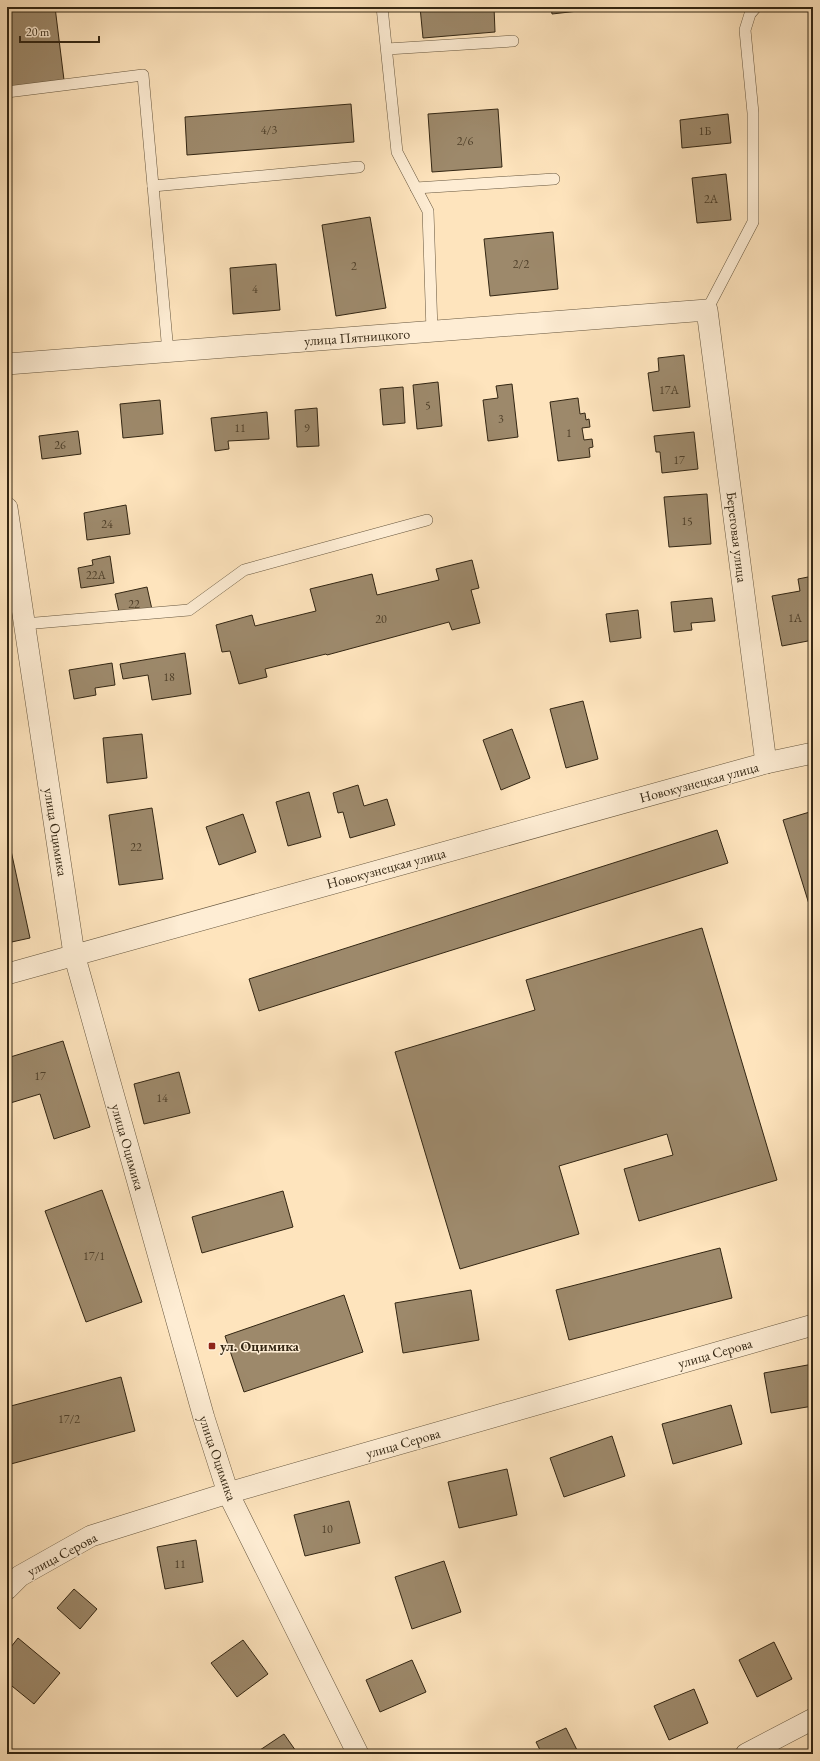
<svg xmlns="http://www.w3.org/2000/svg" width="820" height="1761" viewBox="0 0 820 1761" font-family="'EB Garamond',serif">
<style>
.building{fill:#9d896b;stroke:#332613}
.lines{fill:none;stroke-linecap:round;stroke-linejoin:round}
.lane-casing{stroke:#66563e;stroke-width:12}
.street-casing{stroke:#66563e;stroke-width:22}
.lane{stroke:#feedd4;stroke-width:11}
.street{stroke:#feedd4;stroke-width:21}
.poi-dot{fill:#8f2418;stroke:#feedd4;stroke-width:1.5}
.labels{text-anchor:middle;stroke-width:3;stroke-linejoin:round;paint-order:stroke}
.number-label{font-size:12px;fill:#4e3f29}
.street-label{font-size:14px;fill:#332613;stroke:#feedd4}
.poi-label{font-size:14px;font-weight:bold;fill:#332613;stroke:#feedd4;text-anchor:start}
</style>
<rect width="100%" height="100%" fill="#fee4bd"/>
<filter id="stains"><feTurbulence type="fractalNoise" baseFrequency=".005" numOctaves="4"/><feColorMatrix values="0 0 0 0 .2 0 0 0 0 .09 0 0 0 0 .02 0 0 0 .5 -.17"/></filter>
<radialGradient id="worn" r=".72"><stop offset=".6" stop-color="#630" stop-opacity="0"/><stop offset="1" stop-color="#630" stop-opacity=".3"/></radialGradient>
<!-- building -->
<g class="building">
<path d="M43,7H55L64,80L7,87V11Z"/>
<path d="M420,7H494L495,32L423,38Z"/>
<path d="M551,7H613L552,14Z"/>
<path d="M351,104L354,142L187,155L185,117Z"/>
<path d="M498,109L502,167L432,172L428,114Z"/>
<path d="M728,114L731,143L682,148L680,120Z"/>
<path d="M726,174L731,220L697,223L692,178Z"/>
<path d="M370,217L386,308L336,316L322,225Z"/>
<path d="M553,232L558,289L490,296L484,239Z"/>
<path d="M276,264L280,310L233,314L230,268Z"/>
<path d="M684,355L690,407L653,411L648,373L659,371L658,358Z"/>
<path d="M438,382L442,426L417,429L413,385Z"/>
<path d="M512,384L518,437L488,441L483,400L498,398L496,386Z"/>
<path d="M403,387L405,423L383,425L380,389Z"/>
<path d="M578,398L580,414L585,413L586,420L589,419L590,427L582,428L584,440L592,439L593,447L589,448L590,457L558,461L550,402Z"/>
<path d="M160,400L163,434L123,438L120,404Z"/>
<path d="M317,408L319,446L297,447L295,410Z"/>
<path d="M267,412L269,439L228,441L229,449L215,451L211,418Z"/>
<path d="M78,431L81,454L42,459L39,436Z"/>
<path d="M694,432L698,469L662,473L660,452H656L654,436Z"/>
<path d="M707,494L711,544L669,547L664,497Z"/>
<path d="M126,505L130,534L87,540L84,513Z"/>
<path d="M110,556L114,583L81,588L78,568L93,565L92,560Z"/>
<path d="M472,560L479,588L471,590L480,623L452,630L449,622L327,655L326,654L265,669L267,677L239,684L230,651L222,652L216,625L252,615L255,626L316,611L310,589L372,574L377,595L439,580L436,569Z"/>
<path d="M813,576V640L782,646L772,596L800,591L798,579Z"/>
<path d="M147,587L153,614L121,621L115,594Z"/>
<path d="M712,598L715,621L691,623L692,630L674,632L671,602Z"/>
<path d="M638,610L641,638L610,642L606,614Z"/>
<path d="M185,653L191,694L152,700L148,675L123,679L120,664Z"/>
<path d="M112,663L115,685L95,688L96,695L74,699L69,670Z"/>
<path d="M583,701L598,759L566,768L550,709Z"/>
<path d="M512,729L530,778L501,790L483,740Z"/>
<path d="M142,734L147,778L107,783L103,738Z"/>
<path d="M358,785L364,806L387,799L395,825L350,838L343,812L338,813L333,793Z"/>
<path d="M309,792L321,837L288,846L276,802Z"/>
<path d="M152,808L163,879L119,885L109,815Z"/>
<path d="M813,811V917L783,820Z"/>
<path d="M243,814L256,852L219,865L206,827Z"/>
<path d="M717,830L728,863L259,1011L249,979Z"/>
<path d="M10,846L30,938L7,943V847Z"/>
<path d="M702,928L777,1180L639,1221L624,1169L673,1155L667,1134L559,1166L579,1234L460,1269L395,1052L535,1010L526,980Z"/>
<path d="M813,1022V1036L809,1023Z"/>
<path d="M63,1041L90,1127L54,1139L40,1094L7,1104V1058Z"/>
<path d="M179,1072L190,1113L144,1124L134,1084Z"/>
<path d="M102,1190L142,1302L86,1322L45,1211Z"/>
<path d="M283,1191L293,1227L202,1253L192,1217Z"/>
<path d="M720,1248L732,1298L569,1340L556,1290Z"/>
<path d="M471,1290L479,1340L403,1353L395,1303Z"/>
<path d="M344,1295L363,1352L244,1392L225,1336Z"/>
<path d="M813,1364V1406L771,1413L764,1373Z"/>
<path d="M121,1377L135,1431L7,1465V1407Z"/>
<path d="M731,1405L742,1444L673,1464L662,1424Z"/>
<path d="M612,1436L625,1476L564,1497L550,1458Z"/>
<path d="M507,1469L517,1515L459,1528L448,1482Z"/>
<path d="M349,1501L360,1543L305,1556L294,1515Z"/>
<path d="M196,1540L203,1582L165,1589L157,1547Z"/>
<path d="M444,1561L461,1612L412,1629L395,1577Z"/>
<path d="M74,1589L97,1609L80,1629L57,1608Z"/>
<path d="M18,1638L60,1673L34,1704L7,1682V1652Z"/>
<path d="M243,1640L268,1674L237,1697L211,1663Z"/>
<path d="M774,1642L792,1679L757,1697L739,1660Z"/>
<path d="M412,1660L426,1692L380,1712L366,1680Z"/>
<path d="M694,1689L708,1723L669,1740L654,1706Z"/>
<path d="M566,1728L579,1754H542L536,1742Z"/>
<path d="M284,1734L298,1754H254Z"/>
</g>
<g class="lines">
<defs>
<g id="lane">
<path d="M382,7L397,152L428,211L432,331"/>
<path d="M387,49L513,41"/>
<path d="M7,92L143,75L168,352"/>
<path d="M153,186L359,167"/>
<path d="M416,188L554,179"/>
<path d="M707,310L753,222V113L745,30L750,14L756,7"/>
<path d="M24,624L189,610L244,570L427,520"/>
</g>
<g id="street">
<path d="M7,364L707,310L766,763"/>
<path d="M7,508L74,954L204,1418L228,1493L358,1754"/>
<path d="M7,974L766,763L813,753"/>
<path d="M7,1589L20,1576L91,1536L228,1493L813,1325"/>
<path d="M746,1754L813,1719"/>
</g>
</defs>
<!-- lane casing -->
<use href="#lane" class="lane-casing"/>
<!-- street casing -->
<use href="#street" class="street-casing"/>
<!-- lane -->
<use href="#lane" class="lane"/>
<!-- street -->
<use href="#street" class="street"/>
</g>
<!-- markers -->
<rect class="poi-dot" x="208" y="1342" width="8" height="8" rx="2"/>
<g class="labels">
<!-- number labels -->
<g class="number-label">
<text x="269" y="134">4/3</text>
<text x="705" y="135">1Б</text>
<text x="465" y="145">2/6</text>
<text x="711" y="203">2А</text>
<text x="521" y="268">2/2</text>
<text x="354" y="270">2</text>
<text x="255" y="293">4</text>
<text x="669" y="394">17А</text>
<text x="428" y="409">5</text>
<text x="501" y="423">3</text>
<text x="240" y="432">11</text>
<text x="307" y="432">9</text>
<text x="569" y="437">1</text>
<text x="60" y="449">26</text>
<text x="679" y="464">17</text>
<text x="687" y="525">15</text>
<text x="107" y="528">24</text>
<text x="96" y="579">22А</text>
<text x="134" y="608">22</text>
<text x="795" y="622">1А</text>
<text x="381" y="623">20</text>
<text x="169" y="681">18</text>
<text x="136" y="851">22</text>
<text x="40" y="1080">17</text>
<text x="162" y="1102">14</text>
<text x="94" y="1260">17/1</text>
<text x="69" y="1423">17/2</text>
<text x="327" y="1533">10</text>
<text x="180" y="1568">11</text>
</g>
<!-- street labels -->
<g class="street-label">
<text transform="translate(357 337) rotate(-4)" y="5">улица Пятницкого</text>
<text transform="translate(737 537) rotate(83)" y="5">Береговая улица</text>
<text transform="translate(699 782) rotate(-15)" y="5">Новокузнецкая улица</text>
<text transform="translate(56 832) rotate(81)" y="5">улица Оцимика</text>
<text transform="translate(386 868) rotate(-15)" y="5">Новокузнецкая улица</text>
<text transform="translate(128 1147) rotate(74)" y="5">улица Оцимика</text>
<text transform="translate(715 1353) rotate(-16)" y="5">улица Серова</text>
<text transform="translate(403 1443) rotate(-16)" y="5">улица Серова</text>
<text transform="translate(218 1458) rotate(71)" y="5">улица Оцимика</text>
<text transform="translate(62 1554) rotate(-28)" y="5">улица Серова</text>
</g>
<!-- poi labels -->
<g class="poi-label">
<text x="220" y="1351">ул. Оцимика</text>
</g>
</g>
<!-- margin -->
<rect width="820" height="1761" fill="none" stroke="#fee4bd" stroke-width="24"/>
<rect x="8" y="8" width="804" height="1745" fill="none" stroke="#332613" stroke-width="2"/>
<rect x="12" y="12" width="796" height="1737" fill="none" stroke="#332613"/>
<!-- scale -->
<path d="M20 36v6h79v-6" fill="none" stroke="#332613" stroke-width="2"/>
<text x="26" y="36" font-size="12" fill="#332613" stroke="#feedd4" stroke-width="3" paint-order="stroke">20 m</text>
<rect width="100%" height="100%" filter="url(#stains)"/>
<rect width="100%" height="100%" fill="url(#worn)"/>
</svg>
